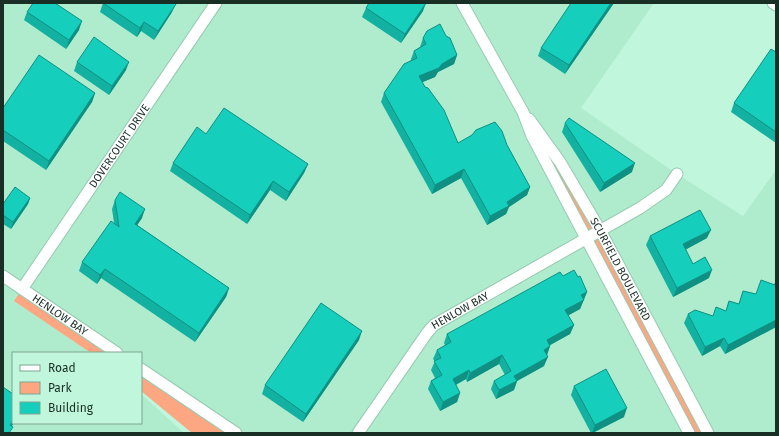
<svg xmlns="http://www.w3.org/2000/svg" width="779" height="436" viewBox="0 0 779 436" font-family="'Fira Sans',sans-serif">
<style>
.built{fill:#aeeccd}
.green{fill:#fca682}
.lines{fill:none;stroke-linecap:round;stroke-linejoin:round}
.minor-casing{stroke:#96cbb1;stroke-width:13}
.minor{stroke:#fff;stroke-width:11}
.wall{fill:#12b1a1}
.shaded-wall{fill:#0f9083}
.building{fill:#15cebb;stroke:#0f9083}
.labels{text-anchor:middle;stroke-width:4;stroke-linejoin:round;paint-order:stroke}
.street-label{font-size:11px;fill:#192e24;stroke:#c0f6db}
</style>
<rect width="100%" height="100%" fill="#c0f6db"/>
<!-- built -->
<path class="built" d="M3,3H654L581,108L677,174L743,216L776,170V433H236L141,369V353H117L14,301L91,353H13V423H141V394L184,433H3Z"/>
<!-- green -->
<g class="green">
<path d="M532,136H543L708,433H689Z"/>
<path d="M22,289L117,353H91L14,301Z"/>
<path d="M141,369L236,433H192L141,391Z"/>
</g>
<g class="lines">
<defs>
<g id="minor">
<path d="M462,3L523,112L532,136L689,433"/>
<path d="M773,3L776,5"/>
<path id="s1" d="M529,119L560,162L600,230L708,433"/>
<path id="s2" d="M3,276L117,353"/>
<path id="s3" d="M22,289L216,3"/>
<path d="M141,369L236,433"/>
<path id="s4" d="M358,433L427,333L434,325L640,208L666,190L677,174"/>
</g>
</defs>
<!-- minor casing -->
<use href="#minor" class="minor-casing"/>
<!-- minor -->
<use href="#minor" class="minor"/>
</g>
<!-- wall -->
<g class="wall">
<path d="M103,3L172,12L154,40L141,31L137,37L100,12Z"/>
<path d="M614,3L565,74L538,56L541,48Z"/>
<path d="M366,8L423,11L401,43L362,17Z"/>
<path d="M27,12L79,30L66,49L24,20Z"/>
<path d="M423,38L457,55L454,64L438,72L435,77L422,82L458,143L507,145L530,187L527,195L509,207L506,214L487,225L461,178L432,194L381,102L384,93L411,60V59L414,51L420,47Z"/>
<path d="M776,52V143L731,112L734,103Z"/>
<path d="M77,62L126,70L109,95L74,71Z"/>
<path d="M95,93L92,102L46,170L3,141V108Z"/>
<path d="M565,123L632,172L600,192L562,132Z"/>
<path d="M206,134L308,164L304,173L286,201L270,190L247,224L170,171L173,163Z"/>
<path d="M30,198L28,204L11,229L3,224V204Z"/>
<path d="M115,200L142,218L137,225L229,288L226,297L195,342L101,278L97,284L79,271L82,262L114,223L112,209Z"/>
<path d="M650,236L707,238L685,250L693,264L709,278L673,297L646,245Z"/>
<path d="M563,276L587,292L580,309L568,315L574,325L570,334L550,345V346L547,355L544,366L517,381L514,390L496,399L491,389L494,381L505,375L499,364L467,382L466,379L456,385L460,393L457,402L440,411L428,389L431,381L435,378L431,370L435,361L433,359L437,350L445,345L444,343L447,334Z"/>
<path d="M776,280V327L725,354L720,346L702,356L684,323L688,314L712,316L726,311L729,301L739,304L743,291L756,294L774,285Z"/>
<path d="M359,340L303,422L262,394L265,385Z"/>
<path d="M574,386L624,417L593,433H591L571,395Z"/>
</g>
<!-- shaded-wall -->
<g class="shaded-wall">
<path d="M426,3L423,11L401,43L405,34Z"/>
<path d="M611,3H614L565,74L569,65Z"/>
<path d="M176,4L172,12L154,40L158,31Z"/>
<path d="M82,21L79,30L66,49L69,40Z"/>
<path d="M144,22L141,31L137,37L140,28Z"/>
<path d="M457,55L454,64L438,72L435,77L416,85L419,76Z"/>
<path d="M129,62L126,70L109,95L112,86Z"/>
<path d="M95,93L92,102L46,170L49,161Z"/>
<path d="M635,163L632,172L600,192L604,183Z"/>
<path d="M308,164L304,173L286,201L289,192Z"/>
<path d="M464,169L461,178L432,194L435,185Z"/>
<path d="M273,181L270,190L247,224L250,215Z"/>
<path d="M530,187L527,195L509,207L506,214L487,225L490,216L507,202Z"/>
<path d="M30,198L28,204L11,229L13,222Z"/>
<path d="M145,209L142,218L132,233L135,224Z"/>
<path d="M711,230L707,238L679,253L683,244Z"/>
<path d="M105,269L101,278L97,284L100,275Z"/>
<path d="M712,270L709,278L673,297L677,288Z"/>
<path d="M229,288L226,297L195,342L199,333Z"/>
<path d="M587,292L580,309L562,319L565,310L581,295Z"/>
<path d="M776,320V327L725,354L728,345Z"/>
<path d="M574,325L570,334L543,349L547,340Z"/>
<path d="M362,331L359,340L303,422L306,414Z"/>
<path d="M724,338L720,346L702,356L705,347Z"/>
<path d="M550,346L547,355L541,359L544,350Z"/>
<path d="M502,355L499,364L467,382L470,373Z"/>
<path d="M548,357L544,366L517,381L514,390L496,399L499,390L514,376Z"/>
<path d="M469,370L466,379L449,388L453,379Z"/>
<path d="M460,393L457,402L440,411L443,402Z"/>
<path d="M627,408L624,417L592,433L595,425Z"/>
<path d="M13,420V423H14L7,433L10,425Z"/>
</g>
<!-- building -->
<g class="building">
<path d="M33,3H55L82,21L69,40L27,12Z"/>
<path d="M103,3H176V4L158,31L144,22L140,28Z"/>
<path d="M369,3H426L405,34L366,8Z"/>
<path d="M571,3H611L569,65L541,48Z"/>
<path d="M440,24L446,36L450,38L457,55L442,64L439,68L419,76L425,87L428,88L444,110L458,143L472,135L476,130L495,122L502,131L507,145L530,187L507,202L509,206L490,216L464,169L435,185L384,93L404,64L417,58L414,51L426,44L423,38L427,31Z"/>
<path d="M94,37L129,62L112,86L77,62Z"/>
<path d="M771,49L776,52V132L734,103Z"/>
<path d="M39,55L95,93L49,161L3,130V108Z"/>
<path d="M224,108L308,164L289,192L273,181L250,215L173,163L197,127L206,134Z"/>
<path d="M569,118L635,163L604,183L565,123Z"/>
<path d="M15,187L30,198L13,222L3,215V204Z"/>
<path d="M120,192L145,209L135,224L229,288L199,333L105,269L100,275L82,262L111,221L119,227L115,200Z"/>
<path d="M700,210L711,230L683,244L693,264L705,257L712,270L677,288L650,236Z"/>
<path d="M574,270L578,277L580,276L587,292L581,295L584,300L565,310L574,325L547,340L550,346L544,350L548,357L514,376L517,381L499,390L494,381L511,371L502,355L470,373L469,370L453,379L460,393L443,402L431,381L442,375L434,361L441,358L437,350L451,342L447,334L560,272L563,276Z"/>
<path d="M761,280L775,285L776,281V320L728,345L724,338L705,347L688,314L695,310L713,316L716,307L726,311L729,301L739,304L743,291L756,294Z"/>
<path d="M321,303L362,331L306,414L265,385Z"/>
<path d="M606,369L627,408L595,425L574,386Z"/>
<path d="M3,387L13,394V420L10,425L13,427L9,433H3Z"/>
</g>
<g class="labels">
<!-- street labels -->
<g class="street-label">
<text dy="4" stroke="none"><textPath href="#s3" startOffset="173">DOVERCOURT DRIVE</textPath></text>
<text dy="4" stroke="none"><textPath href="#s1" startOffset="176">SCURFIELD BOULEVARD</textPath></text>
<text dy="4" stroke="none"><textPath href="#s4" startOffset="162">HENLOW BAY</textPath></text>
<text dy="4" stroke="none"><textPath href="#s2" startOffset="69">HENLOW BAY</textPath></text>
</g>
</g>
<!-- border -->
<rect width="779" height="436" fill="none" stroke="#192e24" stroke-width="8"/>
<!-- legend -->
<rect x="12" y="352" width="130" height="72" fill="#c0f6db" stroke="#7da692"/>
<rect x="20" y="365" width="20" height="6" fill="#ffffff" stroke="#7da692"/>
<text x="48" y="372" font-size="12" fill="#192e24">Road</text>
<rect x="20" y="382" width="20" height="12" fill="#fca682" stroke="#7da692"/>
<text x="48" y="392" font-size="12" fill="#192e24">Park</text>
<rect x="20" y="402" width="20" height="12" fill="#15cebb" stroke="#7da692"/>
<text x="48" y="412" font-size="12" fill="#192e24">Building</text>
</svg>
